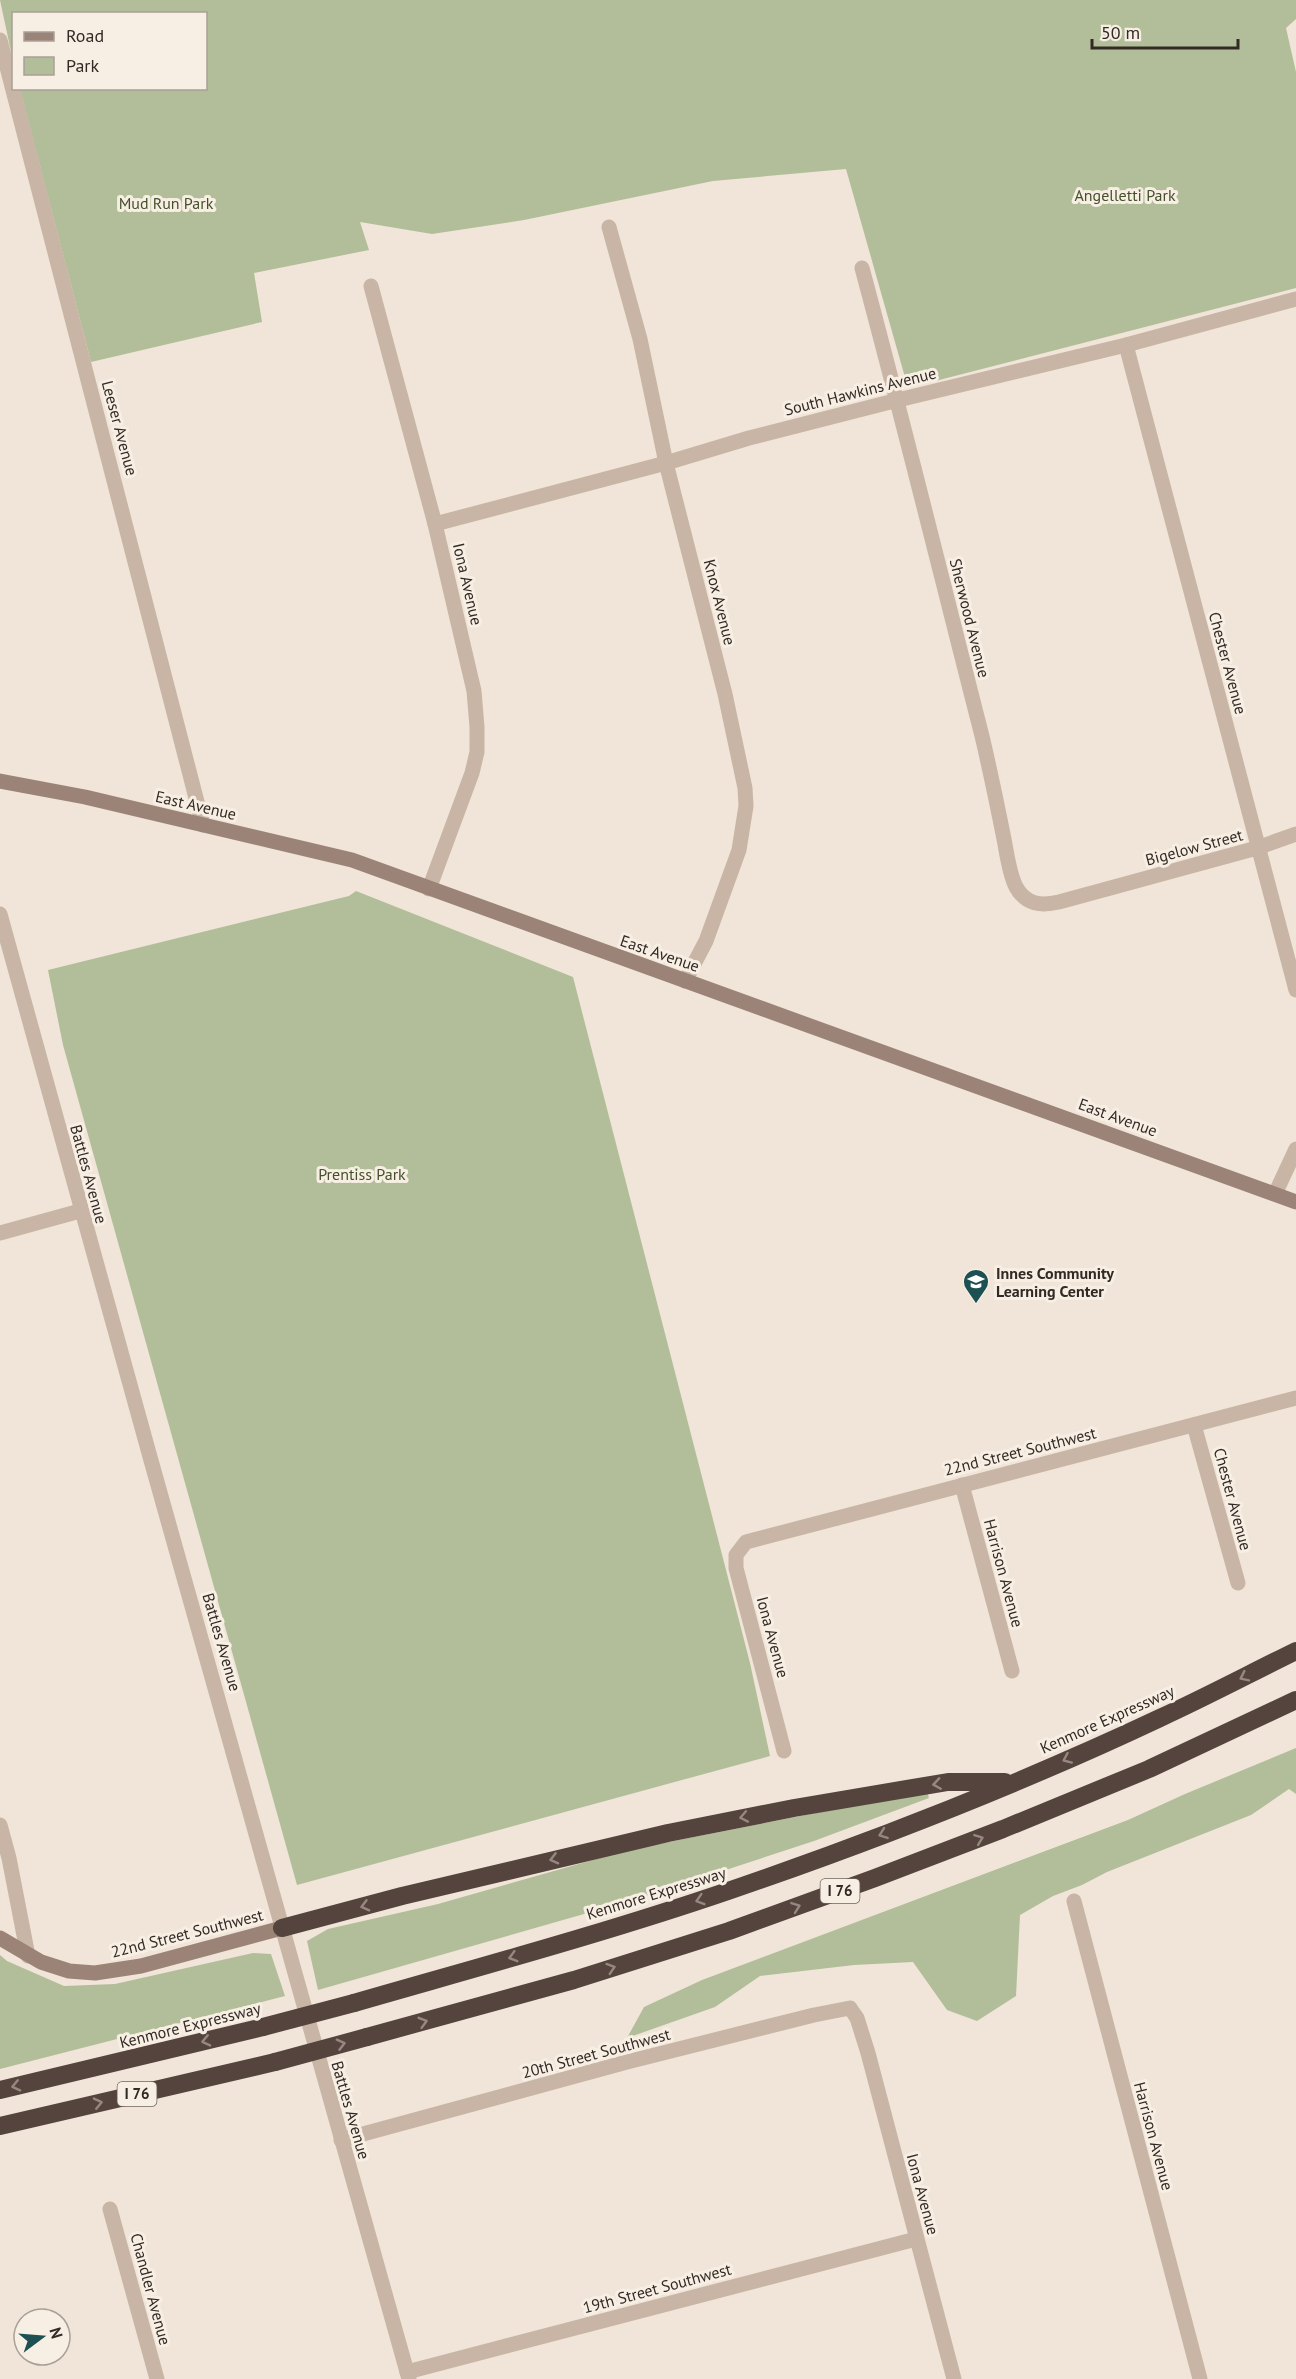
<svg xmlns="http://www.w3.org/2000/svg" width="1296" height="2379" viewBox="0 0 1296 2379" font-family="'PT Sans',sans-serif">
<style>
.green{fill:#b2be99}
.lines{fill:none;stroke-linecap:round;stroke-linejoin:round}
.minor{stroke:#c8b5a5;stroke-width:15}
.tertiary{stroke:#c8b5a5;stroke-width:15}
.secondary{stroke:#9b8477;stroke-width:15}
.motorway{stroke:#54443d;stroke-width:18}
.motorway-bridge{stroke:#54443d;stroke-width:18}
.oneway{stroke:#968880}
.labels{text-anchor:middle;stroke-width:6;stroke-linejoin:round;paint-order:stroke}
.shield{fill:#f8efe4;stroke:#6e655f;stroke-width:1.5}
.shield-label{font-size:15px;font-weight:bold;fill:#332a26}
.park-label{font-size:16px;fill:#43512b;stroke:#f8efe4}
.street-label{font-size:16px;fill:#332a26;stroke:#f8efe4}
.poi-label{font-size:16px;font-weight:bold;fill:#332a26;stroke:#f8efe4;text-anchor:start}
</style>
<rect width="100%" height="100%" fill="#f0e5d8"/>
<!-- green -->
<g class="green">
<path d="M0,0H1296V19L1286,28L1296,72V288L908,388L846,169L713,181L524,220L432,234L360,222L369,250L254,273L262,322L91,362L20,89L206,88V14H14L13,61Z"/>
<path d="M356,891L573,977L750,1663L770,1756L297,1885L63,1045L48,970L349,896Z"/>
<path d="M1296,1748V1794L1289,1789L1251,1815L1107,1872L1082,1885L1053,1896L1020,1915L1016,1996L977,2021L947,2010L913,1962L854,1965L760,1976L715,2007L627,2038L644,2007L702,1980L1128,1820L1185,1794Z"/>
<path d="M927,1791L929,1798L814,1841L640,1898L318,1990L307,1941L328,1929L438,1904L628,1850Z"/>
<path d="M253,1953L271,1954L285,1996L0,2069V1955L7,1961L64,1986L115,1984Z"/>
</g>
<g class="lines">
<!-- minor -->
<g class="minor">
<path d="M0,40L203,825"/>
<path d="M609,227L640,339L666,463L725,694L745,788L746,806L739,850L706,941L685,981"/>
<path d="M862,268C904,424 942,580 982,736C990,770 997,804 1004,839C1007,854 1009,873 1016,887C1026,905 1041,906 1059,902L1257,848L1296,834"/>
<path d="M371,286L435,524"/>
<path d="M1126,345L1296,990"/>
<path d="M1275,1194L1296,1149"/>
<path d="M0,1233L80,1211"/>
<path d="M1194,1425L1238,1583"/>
<path d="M962,1485L1012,1671"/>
<path d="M784,1751L736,1568V1555L746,1542L1296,1398"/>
<path d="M0,1825L9,1858L28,1956"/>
<path d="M1074,1901L1200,2379"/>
<path d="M341,2140L627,2062L814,2015L850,2008L857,2018L868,2053L954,2379"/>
<path d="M110,2209L157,2379"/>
<path d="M407,2372L916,2239"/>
</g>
<!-- tertiary -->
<g class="tertiary">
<path d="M429,889L472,773L477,752V727L474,691L435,524L666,463L749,438L898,400L1126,345L1296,299"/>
<path d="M0,914C134,1403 271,1891 409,2379"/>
</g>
<!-- secondary -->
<g class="secondary">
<path d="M0,781L85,797L352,860L1296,1202"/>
<path d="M0,1938L41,1962L69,1971L95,1973L141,1966L282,1928"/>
</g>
<!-- motorway -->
<g class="motorway">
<path d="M282,1928L402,1896L668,1833L794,1808L948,1782H1005"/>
<path d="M354,2003C479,1967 605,1933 728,1891C874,1841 1020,1784 1160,1718C1206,1697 1251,1673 1296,1651"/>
<path d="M367,2037L574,1980L729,1931L875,1878L1003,1829L1149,1769L1296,1700"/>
<path d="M0,2090L263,2027"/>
<path d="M0,2126L275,2062"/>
</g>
<!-- motorway-bridge -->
<g class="motorway-bridge">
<path d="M263,2027L354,2003"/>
<path d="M275,2062L367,2037"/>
</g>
</g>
<!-- one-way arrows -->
<defs><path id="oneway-chevron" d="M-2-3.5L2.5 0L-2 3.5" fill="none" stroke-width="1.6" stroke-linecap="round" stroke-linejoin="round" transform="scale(1.5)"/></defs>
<g class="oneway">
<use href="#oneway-chevron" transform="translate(1244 1677) rotate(154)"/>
<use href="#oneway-chevron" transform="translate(1067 1759) rotate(156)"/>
<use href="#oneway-chevron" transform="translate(937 1784) rotate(171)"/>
<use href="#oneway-chevron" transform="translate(744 1817) rotate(169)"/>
<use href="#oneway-chevron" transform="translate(883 1834) rotate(160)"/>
<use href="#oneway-chevron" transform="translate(979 1839) rotate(-21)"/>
<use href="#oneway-chevron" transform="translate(554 1859) rotate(166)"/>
<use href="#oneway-chevron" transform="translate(700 1900) rotate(163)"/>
<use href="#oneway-chevron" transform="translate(365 1906) rotate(165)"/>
<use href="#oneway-chevron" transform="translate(796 1907) rotate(-20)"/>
<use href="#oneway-chevron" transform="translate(513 1957) rotate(164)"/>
<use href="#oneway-chevron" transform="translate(611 1968) rotate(-18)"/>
<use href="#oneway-chevron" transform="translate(423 2022) rotate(-16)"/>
<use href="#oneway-chevron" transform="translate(206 2041) rotate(167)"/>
<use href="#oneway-chevron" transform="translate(341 2044) rotate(-15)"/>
<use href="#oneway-chevron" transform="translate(16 2086) rotate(167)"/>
<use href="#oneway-chevron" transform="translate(98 2103) rotate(-13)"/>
</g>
<!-- icons -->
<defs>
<symbol id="school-pin" viewBox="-11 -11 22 30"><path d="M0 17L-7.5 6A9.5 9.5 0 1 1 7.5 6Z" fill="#1d5053" stroke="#f8efe4"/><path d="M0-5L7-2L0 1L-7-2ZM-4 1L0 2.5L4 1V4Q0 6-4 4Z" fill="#fff"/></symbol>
</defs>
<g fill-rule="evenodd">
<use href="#school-pin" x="961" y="1267" width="30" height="40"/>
</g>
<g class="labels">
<!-- shield labels -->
<g class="shield">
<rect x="820.5" y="1879" width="39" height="24" rx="4.5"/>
<rect x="117.5" y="2082" width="39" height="24" rx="4.5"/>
</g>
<g class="shield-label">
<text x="840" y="1896">I 76</text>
<text x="137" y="2099">I 76</text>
</g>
<!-- park labels -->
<g class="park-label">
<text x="1125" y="201">Angelletti Park</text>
<text x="166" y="209">Mud Run Park</text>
<text x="362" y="1180">Prentiss Park</text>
</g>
<!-- street labels -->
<g class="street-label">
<text transform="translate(860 391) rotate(-14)" y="6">South Hawkins Avenue</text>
<text transform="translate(120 428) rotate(75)" y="6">Leeser Avenue</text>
<text transform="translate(468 584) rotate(77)" y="6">Iona Avenue</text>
<text transform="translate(720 602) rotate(76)" y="6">Knox Avenue</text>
<text transform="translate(970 618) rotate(76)" y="6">Sherwood Avenue</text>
<text transform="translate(1228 663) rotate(75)" y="6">Chester Avenue</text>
<text transform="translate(196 805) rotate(13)" y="6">East Avenue</text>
<text transform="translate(1194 847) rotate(-15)" y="6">Bigelow Street</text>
<text transform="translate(660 953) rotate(19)" y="6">East Avenue</text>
<text transform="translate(1118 1117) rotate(20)" y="6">East Avenue</text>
<text transform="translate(89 1174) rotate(75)" y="6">Battles Avenue</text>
<text transform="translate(1020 1451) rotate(-14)" y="6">22nd Street Southwest</text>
<text transform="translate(1233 1499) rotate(75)" y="6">Chester Avenue</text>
<text transform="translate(1004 1573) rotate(75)" y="6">Harrison Avenue</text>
<text transform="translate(773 1637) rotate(75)" y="6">Iona Avenue</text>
<text transform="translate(222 1642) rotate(74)" y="6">Battles Avenue</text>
<text transform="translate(1107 1719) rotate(-24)" y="6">Kenmore Expressway</text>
<text transform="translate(656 1893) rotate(-17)" y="6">Kenmore Expressway</text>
<text transform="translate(187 1933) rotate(-14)" y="6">22nd Street Southwest</text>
<text transform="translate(190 2025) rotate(-14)" y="6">Kenmore Expressway</text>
<text transform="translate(596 2053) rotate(-15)" y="6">20th Street Southwest</text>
<text transform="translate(351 2110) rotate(74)" y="6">Battles Avenue</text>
<text transform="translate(1154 2136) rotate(75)" y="6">Harrison Avenue</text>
<text transform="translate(923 2194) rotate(75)" y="6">Iona Avenue</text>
<text transform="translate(657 2288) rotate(-15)" y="6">19th Street Southwest</text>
<text transform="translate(151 2289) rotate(75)" y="6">Chandler Avenue</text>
</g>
<!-- poi labels -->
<g class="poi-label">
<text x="996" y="1279">Innes Community<tspan x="996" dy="18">Learning Center</tspan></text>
</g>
</g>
<!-- legend -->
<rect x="12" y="12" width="195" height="78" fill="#f8efe4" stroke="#a9a098" stroke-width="1.5"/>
<rect x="24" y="32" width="30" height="9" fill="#9b8477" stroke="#a9a098" stroke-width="1.5"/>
<text x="66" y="42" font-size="18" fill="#332a26">Road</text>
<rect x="24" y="57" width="30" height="18" fill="#b2be99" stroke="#a9a098" stroke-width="1.5"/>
<text x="66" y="72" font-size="18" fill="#332a26">Park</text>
<!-- north arrow -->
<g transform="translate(42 2337) rotate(74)"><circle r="28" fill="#f8efe4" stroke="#a9a098" stroke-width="1.5"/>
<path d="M0-4.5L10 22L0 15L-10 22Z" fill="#1d5053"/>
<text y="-9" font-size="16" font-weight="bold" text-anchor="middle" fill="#332a26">N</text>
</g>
<!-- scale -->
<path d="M1092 39v9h146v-9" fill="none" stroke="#332a26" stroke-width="3"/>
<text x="1101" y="39" font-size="18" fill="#332a26" stroke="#f8efe4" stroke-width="4.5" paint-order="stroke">50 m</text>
</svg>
